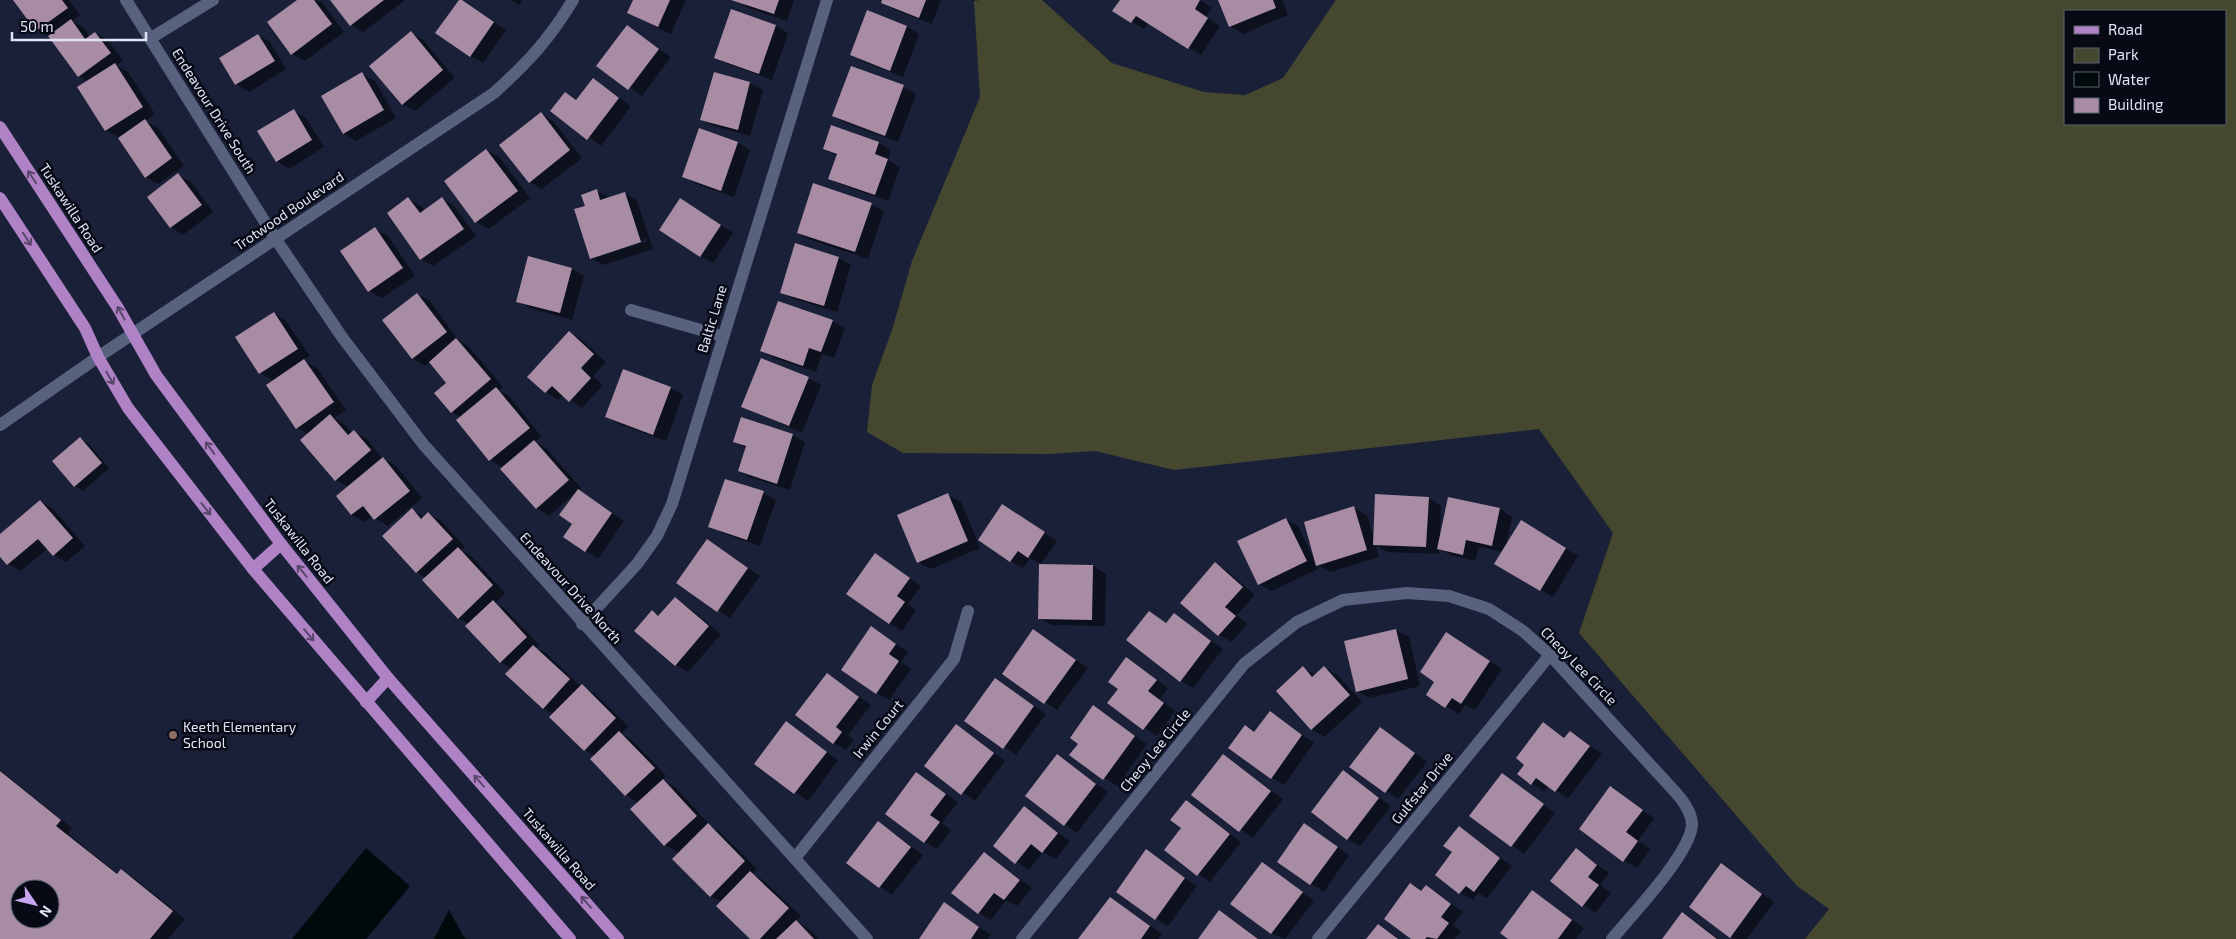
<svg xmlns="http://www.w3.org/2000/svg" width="2236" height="939" viewBox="0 0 2236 939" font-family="'Exo 2',sans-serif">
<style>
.green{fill:#45482f;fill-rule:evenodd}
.water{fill:#000a0d}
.shadow{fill:#0007;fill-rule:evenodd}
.building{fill:#a78ca4;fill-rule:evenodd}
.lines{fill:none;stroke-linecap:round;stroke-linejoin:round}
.minor{stroke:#58617e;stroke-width:12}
.major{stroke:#ae82c4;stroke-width:12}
.oneway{stroke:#5a466c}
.education-dot{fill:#8d6e63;stroke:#070a15;stroke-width:2}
.labels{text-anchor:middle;stroke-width:5;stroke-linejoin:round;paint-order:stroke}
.street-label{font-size:14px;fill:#dfe5f6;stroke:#070a15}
.poi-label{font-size:14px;fill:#dfe5f6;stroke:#070a15;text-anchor:start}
</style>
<rect width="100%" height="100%" fill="#192038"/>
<!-- green -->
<path class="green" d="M980,0H1042L1112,63L1204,92L1245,95L1283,78L1336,0H2236V939H1805L1829,909L1797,886L1579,633L1613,533L1539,429L1174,470L1095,451L1049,454L903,453L867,432L872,385L892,330L912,261L980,97L974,1ZM2065,11H2225V124H2065Z"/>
<!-- water -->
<g class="water">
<path d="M366,848L410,886L366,939H292Z"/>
<path d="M449,910L464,937L467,939H434Z"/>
</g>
<!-- shadow -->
<g class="shadow">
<path d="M15,0H69L80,15L72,21L84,28L90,37L95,33L108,40L123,61L116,65L128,72L155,114L145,121L158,128L184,166L158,184L146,177L119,138L106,130L88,82L79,76L50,37L37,30Z"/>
<path d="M299,0L321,1L344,32L305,61L292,54Z"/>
<path d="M332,0H404V1L363,32L351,25Z"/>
<path d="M460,0L506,30L483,63L470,56Z"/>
<path d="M511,0H522L519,5Z"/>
<path d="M634,0H686L671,34L628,13Z"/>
<path d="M736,0H794L787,21L748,8Z"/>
<path d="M884,0H941L932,24L895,10L883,3Z"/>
<path d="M1121,0H1200L1212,8L1206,17L1220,26L1201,55L1149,23L1144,29L1114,11Z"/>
<path d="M1219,0H1282L1288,15L1243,34L1230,26Z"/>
<path d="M732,11L776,26L788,33L772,80L728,64L716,57Z"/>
<path d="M868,12L907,27L919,34L903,77L864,62L851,55Z"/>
<path d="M627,27L671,57L642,96L598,66Z"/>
<path d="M411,33L423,40L455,78L415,111L403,104Z"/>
<path d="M258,35L270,42L286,69L249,92L236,84L220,58Z"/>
<path d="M362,74L375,81L396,118L356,141L344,133Z"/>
<path d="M714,74L750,83L763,90L750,136L714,126L702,119Z"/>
<path d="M593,80L631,106L601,146L552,111L565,93L578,100Z"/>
<path d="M903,87L916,94L898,142L846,123L834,116Z"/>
<path d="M294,111L306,118L324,147L289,169L277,161Z"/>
<path d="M541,114L553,121L582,158L542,189L530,182Z"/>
<path d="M832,126L879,143L891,150L888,160L900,167L888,201L842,185L829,178L837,156L824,149Z"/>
<path d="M700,130L738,143L750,150L734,197L696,184L684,176Z"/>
<path d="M486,150L499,157L530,198L489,229L476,222L446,181Z"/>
<path d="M178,175L191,182L213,212L183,235L171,227L148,197Z"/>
<path d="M597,191L610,198L625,193L637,201L653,249L603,265L591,258L586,206ZM646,239L647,241L598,257V255Z"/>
<path d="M409,199L421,206L425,211L442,199L454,206L476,236L433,266L421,259Z"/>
<path d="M871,204L884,211L868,259L811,240L798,233Z"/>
<path d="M693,207L733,233L713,263L700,256Z"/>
<path d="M375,229L388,236L415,276L382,298L369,291Z"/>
<path d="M839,258L851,265L837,312L794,299L782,292Z"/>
<path d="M572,269L584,276L572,320L530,308L517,301Z"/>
<path d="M417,294L430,301L458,340L469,347L503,387L499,390L509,396L541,436L535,442L546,448L581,488L578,491L624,521L598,559L565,537L574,523L575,493L549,516L537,508L503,468L490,460L458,421L462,418L452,412L436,393L448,383L430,362L425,366L412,358Z"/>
<path d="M274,313L286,321L310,356L303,360L317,368L346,410L334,418L343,423L352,433L354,432L367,439L382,458L396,466L422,498L388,526L372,516L365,522L352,515L337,496L349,487L336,480L308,434L297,428L274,381L260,373Z"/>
<path d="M832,321L845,328L834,358L822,354L816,372L774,358L762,350Z"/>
<path d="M569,333L582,340L606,362L593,376L603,385L582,408L563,395L558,400L546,392L529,377Z"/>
<path d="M624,371L671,388L683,395L666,441L619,424L607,417Z"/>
<path d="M808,378L821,385L802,433L743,406Z"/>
<path d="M793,435L805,442L790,490L752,478L739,471L747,449L734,442Z"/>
<path d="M81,439L89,444L109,468L83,491L74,486Z"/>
<path d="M763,493L776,500L760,546L722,533L710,526Z"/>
<path d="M948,495L961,502L980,548L931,569L918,562Z"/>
<path d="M1429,498L1441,506L1440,534L1449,498L1500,509L1512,517L1506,546L1521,522L1578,556L1553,597L1496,563L1503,552L1479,547L1475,561L1451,555L1439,549V554L1387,552L1376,545L1379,557L1330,572L1316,564L1318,569L1272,591L1259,584L1286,519L1298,526L1315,561L1354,508L1367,515L1374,539Z"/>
<path d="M40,501L53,509L85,546L66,562L54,555L48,548L21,571L8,564L0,555V536Z"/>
<path d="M1003,505L1057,541L1041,564L1030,558L1023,568L1011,561Z"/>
<path d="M412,510L424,517L428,513L441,521L465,547L461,550L471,556L505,593L495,603L505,609L539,645L536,648L546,653L581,687L594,693L628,726L621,734L632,740L666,776L662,780L676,788L709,824L708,825L720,832L757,869L752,874L763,880L801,916L796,921L809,929L819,939H752L722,902L710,896L679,853L665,845L632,809L639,803L626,795L592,760L595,756L585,750L554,714L543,708L512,668L500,662L469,624L458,618L426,578L416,572Z"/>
<path d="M708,541L760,576L730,618L678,583Z"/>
<path d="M875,555L921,586L908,604L916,610L902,631L889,623Z"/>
<path d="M1215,564L1227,571L1255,595L1237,615L1247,624L1232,642L1219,635L1182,603Z"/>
<path d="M1093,566L1106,574L1105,626L1052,625L1039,618Z"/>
<path d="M675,599L687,606L721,634L688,672L676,665L636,631L652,612L660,616Z"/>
<path d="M1149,612L1167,624L1174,614L1223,649L1193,688L1181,681Z"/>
<path d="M872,628L908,652L901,662L911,669L889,700L876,693Z"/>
<path d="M1396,630L1409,637L1420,686L1370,698L1357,691Z"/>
<path d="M1034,631L1088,668L1057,710L1003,674Z"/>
<path d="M1459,641L1502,669L1475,710L1465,705L1459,714L1427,694Z"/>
<path d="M1127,659L1168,688L1160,699L1175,711L1157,736L1109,703L1120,689Z"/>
<path d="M1303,668L1316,675L1325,668L1337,675L1362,702L1324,737L1312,729Z"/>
<path d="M827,674L871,705L848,735L854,740L846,750L834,743Z"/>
<path d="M1007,687L1046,714L1016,755L966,721Z"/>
<path d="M1093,707L1147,744L1117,786L1071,755L1079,743Z"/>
<path d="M1270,713L1314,743L1284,785L1271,777L1245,727L1256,733Z"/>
<path d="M786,723L838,760L808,801L756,763Z"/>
<path d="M1544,724L1566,738L1570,732L1602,754L1568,798L1548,786L1544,791L1532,784L1526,764Z"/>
<path d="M956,726L1005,761L975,801L926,766Z"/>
<path d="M1380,728L1427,762L1398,799L1351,766Z"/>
<path d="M1057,756L1108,792L1077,833L1027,796Z"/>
<path d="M1223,756L1283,799L1253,838L1193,795Z"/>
<path d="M0,770L72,828L68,834L118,874L122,870L134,878L185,919L168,939H0ZM20,889H50V919H20Z"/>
<path d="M1344,772L1391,806L1360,846L1347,839Z"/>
<path d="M916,773L958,802L942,823L951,830L937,849L925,842Z"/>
<path d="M1502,774L1555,813L1524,854L1471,815Z"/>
<path d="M1611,788L1654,818L1638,841L1650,849L1637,868L1624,861Z"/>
<path d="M1186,802L1198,809L1241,842L1210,882L1166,850L1183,828Z"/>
<path d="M1024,808L1070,841L1056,859L1043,852L1029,870L994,846Z"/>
<path d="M878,822L923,855L892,895L847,862Z"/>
<path d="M1304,825L1349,855L1324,892L1278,862Z"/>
<path d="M1459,828L1512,866L1487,898L1478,893L1473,900L1460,893L1454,852Z"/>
<path d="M1576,850L1609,873L1600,885L1611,893L1595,913L1551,881Z"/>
<path d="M1147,851L1197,886L1168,926L1156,919Z"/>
<path d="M984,853L1032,888L1017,906L1006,900L991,920L979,913Z"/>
<path d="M1262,863L1314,901L1285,939L1271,933Z"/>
<path d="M1722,865L1774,902L1747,939H1735L1731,937Z"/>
<path d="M1426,886L1463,912L1453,925L1461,931L1455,939H1413L1422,892Z"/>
<path d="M1533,892L1584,928L1576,939H1510Z"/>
<path d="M1110,898L1162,934L1158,939H1080Z"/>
<path d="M945,904L991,935L988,939H920Z"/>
<path d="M1220,912L1232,919L1259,939H1200Z"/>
<path d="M1683,913L1695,921L1719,939H1663Z"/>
</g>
<!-- building -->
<g class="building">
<path d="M13,0H62L68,8L36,31Z"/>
<path d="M297,0H314L332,24L291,55L267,22Z"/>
<path d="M330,0H384L350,26Z"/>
<path d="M459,0H462L494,22L470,57L435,33Z"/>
<path d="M633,0H670L658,27L627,13Z"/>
<path d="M731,0H779L774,14Z"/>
<path d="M882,0H926L919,18L881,3Z"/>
<path d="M1120,0H1200L1195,9L1208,18L1188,49L1136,16L1131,23L1112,11Z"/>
<path d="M1218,0H1273L1276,8L1229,27Z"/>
<path d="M731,9L776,25L759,74L714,58Z"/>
<path d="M867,10L907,26L890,71L850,55Z"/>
<path d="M71,19L85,39L95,32L111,53L78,77L48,36Z"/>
<path d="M627,25L659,49L628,90L596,66Z"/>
<path d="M411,31L443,70L402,105L369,66Z"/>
<path d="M258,34L275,61L235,85L219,58Z"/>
<path d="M115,63L143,107L105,131L77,87Z"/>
<path d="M851,66L904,85L885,136L832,116Z"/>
<path d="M362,72L384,110L343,134L321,96Z"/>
<path d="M714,72L750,82L738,130L700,120Z"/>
<path d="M593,78L619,98L587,140L550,111L565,92L576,100Z"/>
<path d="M294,109L312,140L276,162L257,131Z"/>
<path d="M541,112L570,150L529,183L499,145Z"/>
<path d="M145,119L172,158L145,178L118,138Z"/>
<path d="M831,125L879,142L875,154L888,159L875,195L828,179L837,154L823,149Z"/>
<path d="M699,128L738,142L721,191L682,177Z"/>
<path d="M486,149L518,191L475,223L444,181Z"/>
<path d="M178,173L202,205L170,228L147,197Z"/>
<path d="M813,183L872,203L855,252L797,233Z"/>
<path d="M597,189L600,200L625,192L641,242L590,259L574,209L585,206L581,195Z"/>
<path d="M408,197L420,213L442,197L464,229L420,260L387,213Z"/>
<path d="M680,198L721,225L700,257L659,230Z"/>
<path d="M375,227L403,268L368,292L340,251Z"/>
<path d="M795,243L839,257L824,306L780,293Z"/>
<path d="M528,256L572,268L560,313L516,302Z"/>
<path d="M417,293L447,332L412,359L382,320Z"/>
<path d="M778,301L833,320L821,352L809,348L803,366L760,351Z"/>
<path d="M274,312L298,349L259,374L235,337Z"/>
<path d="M569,331L594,354L581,368L591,378L569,402L552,386L545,393L527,377Z"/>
<path d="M456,338L491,379L451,413L434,393L446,383L429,362Z"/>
<path d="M761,358L809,377L789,426L741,407Z"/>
<path d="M304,359L334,402L296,429L266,385Z"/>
<path d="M623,369L671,387L653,435L605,417Z"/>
<path d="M496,387L530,428L489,461L456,420Z"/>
<path d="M330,414L348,435L354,430L371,450L335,481L300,440Z"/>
<path d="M741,417L793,434L777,484L738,471L746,446L733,442Z"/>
<path d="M80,437L102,463L74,487L52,461Z"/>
<path d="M534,440L569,480L536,509L500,469Z"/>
<path d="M383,457L410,491L374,520L363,506L351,515L336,496Z"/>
<path d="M725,479L764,491L747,540L708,527Z"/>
<path d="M578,489L612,513L585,552L563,537L572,524L559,515Z"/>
<path d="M948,493L968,541L917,563L897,515Z"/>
<path d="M1375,494L1429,497L1426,547L1373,545Z"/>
<path d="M1448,497L1500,508L1492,546L1466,540L1463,555L1437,549Z"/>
<path d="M40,500L73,538L53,556L38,539L7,565L0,557V534Z"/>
<path d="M1002,504L1045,532L1028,558L1018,551L1010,562L978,540Z"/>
<path d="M1354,506L1367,550L1316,566L1304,522Z"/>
<path d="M412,508L421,519L428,512L453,539L416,573L382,536Z"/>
<path d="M1286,518L1307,561L1258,585L1237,541Z"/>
<path d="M1521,520L1566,548L1540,591L1494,564Z"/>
<path d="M707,539L748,568L717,612L676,583Z"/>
<path d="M458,547L493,585L458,619L422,580Z"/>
<path d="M875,553L910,578L897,596L905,602L889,624L846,594Z"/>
<path d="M1215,562L1243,587L1225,607L1236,616L1218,636L1180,603Z"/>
<path d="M1039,564L1093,565L1092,620L1038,619Z"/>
<path d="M675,597L709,626L675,666L634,631L652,610L658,616Z"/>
<path d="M493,600L527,637L500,663L465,626Z"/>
<path d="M1149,611L1166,623L1174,613L1211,641L1180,682L1126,640Z"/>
<path d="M871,626L896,644L889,654L899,661L876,694L841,670Z"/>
<path d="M1033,629L1076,660L1044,704L1002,674Z"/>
<path d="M1396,629L1408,679L1356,692L1344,641Z"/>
<path d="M1446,632L1490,661L1461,704L1452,698L1445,708L1426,695L1434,682L1420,672Z"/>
<path d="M533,645L570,679L543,709L505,674Z"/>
<path d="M1126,657L1157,680L1148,691L1164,703L1143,730L1107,703L1118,689L1108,682Z"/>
<path d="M1303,666L1312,677L1324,666L1350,695L1311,730L1276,691Z"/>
<path d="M827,673L859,697L836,727L842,732L833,744L795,715Z"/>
<path d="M995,678L1034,706L1003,749L964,721Z"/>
<path d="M582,684L616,718L584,751L549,717Z"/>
<path d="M1093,705L1135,736L1103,780L1069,755L1078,744L1070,738Z"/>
<path d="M1270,711L1302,735L1271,779L1228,748L1245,725L1254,732Z"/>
<path d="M786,721L827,752L794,794L754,764Z"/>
<path d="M1543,722L1564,738L1570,731L1590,746L1555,792L1536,778L1531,785L1517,774L1524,765L1516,758Z"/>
<path d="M956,724L994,753L961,795L924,766Z"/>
<path d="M1380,727L1415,753L1385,793L1349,767Z"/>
<path d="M619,731L655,768L625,796L590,759Z"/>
<path d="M1057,754L1096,784L1064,826L1025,796Z"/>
<path d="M1223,754L1271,791L1239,832L1191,795Z"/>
<path d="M1343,770L1379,798L1347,840L1311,812Z"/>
<path d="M0,771L61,820L56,826L117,874L121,869L173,911L150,939H0ZM20,889H50V919H20Z"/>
<path d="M916,772L946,794L930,815L940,822L924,843L885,814Z"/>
<path d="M1502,773L1544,804L1511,847L1469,816Z"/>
<path d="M663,779L697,816L664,846L630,809Z"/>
<path d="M1610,786L1643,810L1626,832L1638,841L1623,862L1579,829Z"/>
<path d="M1186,800L1230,834L1197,876L1164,850L1181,828L1170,820Z"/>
<path d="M1024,806L1058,833L1042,853L1031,844L1015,864L993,846Z"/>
<path d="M878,821L911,847L879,888L846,863Z"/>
<path d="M708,823L745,861L710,897L672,859Z"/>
<path d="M1304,823L1338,847L1310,885L1277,862Z"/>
<path d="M1459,826L1500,858L1474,892L1466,886L1459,894L1435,875L1452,852L1443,846Z"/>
<path d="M1576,848L1597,865L1588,877L1599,885L1582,907L1550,881Z"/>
<path d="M1146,849L1185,878L1155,920L1116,892Z"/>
<path d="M984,852L1020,880L1004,900L994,893L978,914L951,893Z"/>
<path d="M1262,862L1303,892L1271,934L1230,904Z"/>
<path d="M1721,863L1762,894L1730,938L1689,907Z"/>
<path d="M750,871L789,908L760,939H750L716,906Z"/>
<path d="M1410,883L1421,891L1426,885L1451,904L1441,917L1449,923L1437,939L1427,937L1425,939H1411L1384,919Z"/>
<path d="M1532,890L1572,920L1558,939H1508L1500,933Z"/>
<path d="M1110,897L1150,926L1141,939H1078Z"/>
<path d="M944,902L979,927L971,939H919Z"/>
<path d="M1219,910L1258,939H1198Z"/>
<path d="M1682,912L1717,939H1662Z"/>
<path d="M796,920L814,939H776Z"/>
<path d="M1378,924L1398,939H1366Z"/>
</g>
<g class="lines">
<!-- minor -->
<g class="minor">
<path d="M126,0L275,238L342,337L423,444L867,939"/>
<path d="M151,38L213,0"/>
<path d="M631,310L722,336"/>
<path d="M0,425L98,357L494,93C528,62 549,40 573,0"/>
<path d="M582,624L637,564L657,536L672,504L827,0"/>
<path d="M795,858L954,659L968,611"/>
<path d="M1022,939L1244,664L1297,622L1343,600L1407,593L1449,596L1489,609L1523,631L1550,655L1677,794C1684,802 1692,814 1692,825C1690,854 1632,915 1612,939"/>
<path d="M1318,939L1550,655"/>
</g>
<!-- major -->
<g class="major">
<path d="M0,127L118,308L156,375L281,544L388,678L618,939"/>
<path d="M0,198L85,328L98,357L128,408L253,569L570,939"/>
<path d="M253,569L281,544"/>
<path d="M366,702L388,678"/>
</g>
</g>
<!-- one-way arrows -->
<defs><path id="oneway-shaft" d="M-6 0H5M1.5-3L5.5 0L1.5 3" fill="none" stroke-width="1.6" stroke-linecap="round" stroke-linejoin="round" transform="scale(1.25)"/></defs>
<g class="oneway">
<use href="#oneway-shaft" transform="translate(32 177) rotate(-123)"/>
<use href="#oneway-shaft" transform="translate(27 239) rotate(57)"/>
<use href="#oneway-shaft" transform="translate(121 313) rotate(-119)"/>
<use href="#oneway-shaft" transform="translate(110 378) rotate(60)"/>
<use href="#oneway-shaft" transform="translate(210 448) rotate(-126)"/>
<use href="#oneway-shaft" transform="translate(206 509) rotate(52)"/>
<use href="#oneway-shaft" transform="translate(302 571) rotate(-129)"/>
<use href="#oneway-shaft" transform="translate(309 635) rotate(50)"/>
<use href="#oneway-shaft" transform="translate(479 781) rotate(-131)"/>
<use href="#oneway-shaft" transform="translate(586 902) rotate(-131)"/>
</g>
<!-- markers -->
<circle class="education-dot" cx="173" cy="735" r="5"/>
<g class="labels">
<!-- street labels -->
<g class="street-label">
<text transform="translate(214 111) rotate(58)" y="5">Endeavour Drive South</text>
<text transform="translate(71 208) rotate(57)" y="5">Tuskawilla Road</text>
<text transform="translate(289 211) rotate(-34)" y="5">Trotwood Boulevard</text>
<text transform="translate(712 319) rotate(-73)" y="5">Baltic Lane</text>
<text transform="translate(299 541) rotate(52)" y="5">Tuskawilla Road</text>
<text transform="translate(571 588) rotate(48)" y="5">Endeavour Drive North</text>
<text transform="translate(1579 666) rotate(46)" y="5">Cheoy Lee Circle</text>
<text transform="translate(878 729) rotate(-51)" y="5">Irwin Court</text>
<text transform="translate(1155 750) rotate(-51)" y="5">Cheoy Lee Circle</text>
<text transform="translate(1422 788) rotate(-51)" y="5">Gulfstar Drive</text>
<text transform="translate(559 849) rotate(49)" y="5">Tuskawilla Road</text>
</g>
<!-- poi labels -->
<g class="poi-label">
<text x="183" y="732">Keeth Elementary<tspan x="183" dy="16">School</tspan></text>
</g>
</g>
<!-- legend -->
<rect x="2064" y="10" width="162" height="115" fill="#070a15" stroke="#5d626f"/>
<rect x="2074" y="26" width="25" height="8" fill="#ae82c4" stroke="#5d626f"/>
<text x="2108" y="35" font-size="15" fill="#dfe5f6">Road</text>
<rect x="2074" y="48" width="25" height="15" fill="#45482f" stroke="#5d626f"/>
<text x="2108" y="60" font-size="15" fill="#dfe5f6">Park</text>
<rect x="2074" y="72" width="25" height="15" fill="#000a0d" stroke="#5d626f"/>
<text x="2108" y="85" font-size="15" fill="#dfe5f6">Water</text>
<rect x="2074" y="98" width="25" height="15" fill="#a78ca4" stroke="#5d626f"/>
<text x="2108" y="110" font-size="15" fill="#dfe5f6">Building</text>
<!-- north arrow -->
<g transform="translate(35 904) rotate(125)"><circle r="24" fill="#070a15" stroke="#5d626f"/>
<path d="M0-4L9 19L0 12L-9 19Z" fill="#c8a5ee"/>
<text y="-8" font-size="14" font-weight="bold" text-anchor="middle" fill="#dfe5f6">N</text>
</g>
<!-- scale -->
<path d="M12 32v8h134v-8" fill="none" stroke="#dfe5f6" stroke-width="2.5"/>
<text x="20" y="32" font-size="15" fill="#dfe5f6" stroke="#070a15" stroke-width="4" paint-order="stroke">50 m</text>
</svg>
